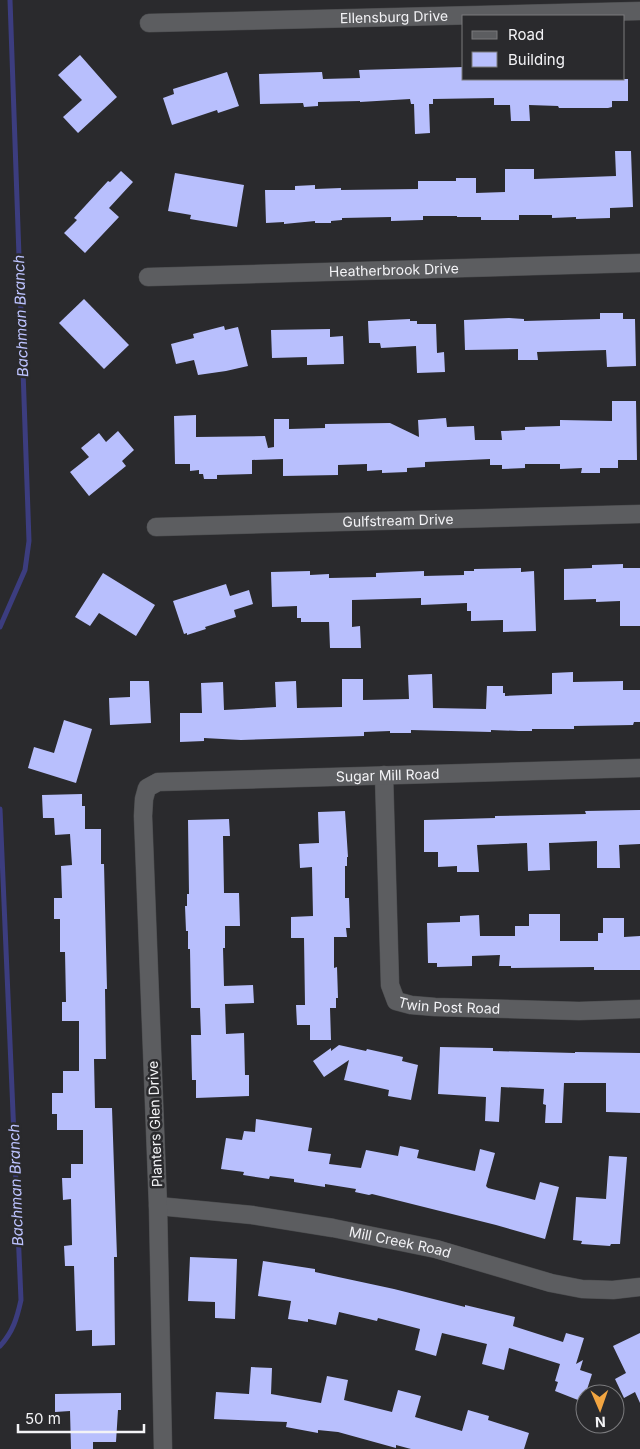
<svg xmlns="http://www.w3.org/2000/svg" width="640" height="1449" viewBox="0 0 640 1449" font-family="Inter,sans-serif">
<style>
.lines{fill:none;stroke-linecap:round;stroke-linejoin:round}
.stream{stroke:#3c3d7f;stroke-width:5}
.building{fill:#b8bffd}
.minor-casing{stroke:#48494b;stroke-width:19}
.minor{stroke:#5c5d60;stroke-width:18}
.labels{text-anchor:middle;stroke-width:5;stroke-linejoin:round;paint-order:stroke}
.street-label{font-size:14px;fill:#f3f3f6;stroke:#2a2a2d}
.water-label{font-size:15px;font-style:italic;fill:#bdc3ff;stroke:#2a2a2d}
</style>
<rect width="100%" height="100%" fill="#2a2a2d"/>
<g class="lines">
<!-- stream -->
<g class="stream">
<path d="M0,627L25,570L29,541L10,0"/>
<path d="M0,809L21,1300C17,1318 13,1332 0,1346"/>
</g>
</g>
<!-- building -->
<g class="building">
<path d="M80,55L117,97L78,133L63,117L82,100L58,75Z"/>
<path d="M464,67V79H628V101H612V107L608,108H559L558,106L529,105L530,121H511L510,105H494V98L433,99V104H429L430,133L415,134L414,104H411L410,99L360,102V101L318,102V106L304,107L303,103L260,104L259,74L322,72L323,79L360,78L359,70Z"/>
<path d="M227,72L239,106L218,113L217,110L172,125L163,98L174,94L173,89Z"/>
<path d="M615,151H631L633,207L610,208V218L576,219V217L552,218V215H519V220H481V217H457V216H423V220L391,221V217L342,218V220L331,221V223H315V221L284,224V222L266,223L265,190H295V186L315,185V189L341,188V190L418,189V181H456V178H476V193L505,192V169H534V179L616,176Z"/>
<path d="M121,171L133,182L109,208L119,217L85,253L64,233L77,220L74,218L108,181L110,182Z"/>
<path d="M175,173L244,185L237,227L190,219L191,215L168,211Z"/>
<path d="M84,299L129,345L104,369L59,323Z"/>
<path d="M600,313H623V319H635L636,366L607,367L606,350L537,352L538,360H518V349L465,350L464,320L509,318L524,319V321L600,319Z"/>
<path d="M410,319V321H417V324H436L437,353L444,352L445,372L417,373L416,346L381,348L380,343H369L368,321Z"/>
<path d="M224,326L225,330L238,327L248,366L226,371L198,375L194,360L176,364L171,344L194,338L193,334Z"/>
<path d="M330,329V337L343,336L344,364L307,365V357L272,358L271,330Z"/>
<path d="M612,401H636L637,460H618V468H600V473H581L582,468L560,469V464H525V468L502,469V465H490V459L425,462V467L407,468V472L382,473V470L367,471V464L338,465V475L283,476V459L252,460V474L217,475V479H204L203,474H199V470L190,471V464H175L174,416L196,415V437L265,436L268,448L274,447V419H289V429L325,428V424L390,423L419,437L418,420L446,418L447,427L474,426L475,440H502L501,431L525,430V427L560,426V420L612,421Z"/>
<path d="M118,431L134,450L122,461L126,466L89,496L70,472L89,457L81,448L99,433L106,442Z"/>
<path d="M623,564V568H640V626H620V601L596,602V599L564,600V569L592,568V565Z"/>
<path d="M521,568V572L534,571L536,631L503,632V620L471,621V611H467V603L421,605V598L352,600V627L360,626L361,648H330L329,622H301V618H297V606L272,607L271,572L310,571V575L329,574V578L376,577V573L424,571V576L464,575V571H474V569Z"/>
<path d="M103,573L155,605L136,636L99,613L90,626L75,617Z"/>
<path d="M226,584L230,596L249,590L253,604L234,610L236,617L205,627L206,629L187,635V633L184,634L173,601Z"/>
<path d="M573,672V682L623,681V690H640V722H634L633,725L574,726V729H532V731H519L491,730V732L411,730V733H390V731L364,732V736L241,740L204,738V741L180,742V713H202L201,683L223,682L224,710L276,707L275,682L296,681L297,708L342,707V679H363V700L409,699L408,675L432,674L433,708L486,709L487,686H503V693H505V696L552,694V673Z"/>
<path d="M130,681H149L151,723L110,725L109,698L130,697Z"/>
<path d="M64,720L92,729L76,783L28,768L34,747L54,753Z"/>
<path d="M82,794V806H85V829H101V864H104L107,989H105L106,1059H94L95,1108H112L117,1257H114L115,1345L92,1346V1330L76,1331L74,1266H65L64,1246L72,1245L71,1199L63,1200L62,1178H71V1164H83V1130H57V1114H52V1093H63V1071H79V1021H62V1002H66L65,952H60V919H54V898H62L61,866L72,865L70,834L55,835L54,818H43L42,795Z"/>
<path d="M640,810V844L619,845L620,868H597V841L549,843L550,870L528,871L527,843L477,845L479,872H457V866L438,867V852H424V820L495,818V816L586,814L585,811Z"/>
<path d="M345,811L348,857H347V866H345V898H349L350,928H346L347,937H334V968L337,967L338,998H336V1008H330L331,1040H310V1025H297L296,1005H305L304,938H291V917L313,916L312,867L300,868L299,844L319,843L318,812Z"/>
<path d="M229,819L230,836H223L224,893H239L240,926H225V948H223L224,986L253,985L254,1003L225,1004L226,1034L244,1033L245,1075H249V1096L196,1098V1080H192L191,1035H201L200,1008H191L190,949H188V931H186L185,906H187V894H189L188,820Z"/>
<path d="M529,914H560V941H598V933H603V918H624V937L640,936V970H594V967L511,968V966H499L500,955L472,956V966L437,967V963H428L427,923L460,922V916L479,915L480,936H515V926H529Z"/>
<path d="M339,1045L366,1051L367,1049L403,1057L402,1061L418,1065L411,1100L388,1096L389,1090L344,1080L349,1060L324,1077L313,1061L331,1048V1051Z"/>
<path d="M440,1047L493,1048V1051L575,1053V1052L640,1053V1113L606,1112V1083H564L562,1123H545L546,1105L543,1104L544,1089L501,1087L499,1122L485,1121L486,1097L438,1094Z"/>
<path d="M256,1119L312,1128L308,1151L331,1154L329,1164L361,1168L366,1150L398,1156L400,1146L419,1150L417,1158L475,1171L480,1149L495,1153L486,1186L488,1188L535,1200L540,1182L559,1187L545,1239L496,1225L372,1194L369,1195L355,1192L356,1189L325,1184V1187L294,1182V1179L270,1176L269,1179L243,1175L244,1172L221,1169L226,1138L242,1140L244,1131L255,1132Z"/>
<path d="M609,1156L627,1157L620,1244H611L610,1246L581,1244L582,1241L573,1240L576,1197L606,1199Z"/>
<path d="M190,1257L237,1259L235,1319L215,1318V1302L188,1301Z"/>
<path d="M263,1261L315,1269V1272L394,1289L465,1307V1305L515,1317L513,1326L563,1342L566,1333L584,1338L576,1364L583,1360L580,1370L592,1374L583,1402L555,1391L558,1382L555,1381L560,1364L509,1348L504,1370L482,1364L487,1344L442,1333L436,1356L415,1350L420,1329L378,1318L377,1321L339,1312L336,1325L308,1319V1322L288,1319L291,1301L258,1296Z"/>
<path d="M640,1333V1403L635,1392L624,1398L615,1379L626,1373L613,1346Z"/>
<path d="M251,1367L272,1368L271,1394L321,1403L327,1376L348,1380L344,1400L392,1412L398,1390L421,1396L415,1417L462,1431L468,1410L489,1416L488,1420L529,1433L524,1449H411L396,1445V1448L338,1432L318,1430V1433L286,1427L287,1422L214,1419L216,1392L249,1394Z"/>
<path d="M121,1393V1410H118L116,1442H93V1449H71L70,1411L55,1412V1394Z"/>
</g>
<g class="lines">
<defs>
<g id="minor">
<path id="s1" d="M149,23L640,11"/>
<path id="s2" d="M148,277L640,263"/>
<path id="s3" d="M156,527L640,514"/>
<path id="s4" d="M384,775L390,985L396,1001L411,1005L435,1007L579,1011L640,1009"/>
<path id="s5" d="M158,1206L252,1215L333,1228L436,1249L551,1283L582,1289L613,1290L640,1287"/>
<path id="s6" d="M163,1449L158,1206L143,816L144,799L147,788L158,782L640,768"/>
</g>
</defs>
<!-- minor casing -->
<use href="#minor" class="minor-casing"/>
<!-- minor -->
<use href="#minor" class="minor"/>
</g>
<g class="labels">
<!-- street labels -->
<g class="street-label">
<text dy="5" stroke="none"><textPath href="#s1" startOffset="245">Ellensburg Drive</textPath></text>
<text dy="5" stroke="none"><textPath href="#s2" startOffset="246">Heatherbrook Drive</textPath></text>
<text dy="5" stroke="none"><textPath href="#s3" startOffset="242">Gulfstream Drive</textPath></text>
<text dy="5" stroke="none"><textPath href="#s6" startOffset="904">Sugar Mill Road</textPath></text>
<text dy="5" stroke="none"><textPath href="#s4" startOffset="281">Twin Post Road</textPath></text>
<text transform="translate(155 1124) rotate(-92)" y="5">Planters Glen Drive</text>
<text dy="5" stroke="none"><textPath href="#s5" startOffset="245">Mill Creek Road</textPath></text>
</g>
<!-- water labels -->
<g class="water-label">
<text transform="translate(21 316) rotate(-92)" y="5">Bachman Branch</text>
<text transform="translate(16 1185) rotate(-92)" y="5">Bachman Branch</text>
</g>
</g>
<!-- legend -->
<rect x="462" y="15" width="162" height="65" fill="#2a2a2d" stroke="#7a7a7d"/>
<rect x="472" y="31" width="25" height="8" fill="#5c5d60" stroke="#7a7a7d"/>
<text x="508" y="40" font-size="15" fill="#f3f3f6">Road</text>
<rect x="472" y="52" width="25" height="15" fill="#b8bffd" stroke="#7a7a7d"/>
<text x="508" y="65" font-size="15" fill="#f3f3f6">Building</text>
<!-- north arrow -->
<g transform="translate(600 1409) rotate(178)"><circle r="24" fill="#2a2a2d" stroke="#7a7a7d"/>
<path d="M0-4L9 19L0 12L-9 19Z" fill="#f2a541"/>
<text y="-8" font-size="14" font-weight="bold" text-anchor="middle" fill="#f3f3f6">N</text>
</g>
<!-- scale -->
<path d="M18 1424v8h126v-8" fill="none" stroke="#f3f3f6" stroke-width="2.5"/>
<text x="25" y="1424" font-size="15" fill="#f3f3f6" stroke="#2a2a2d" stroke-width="4" paint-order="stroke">50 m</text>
</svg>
